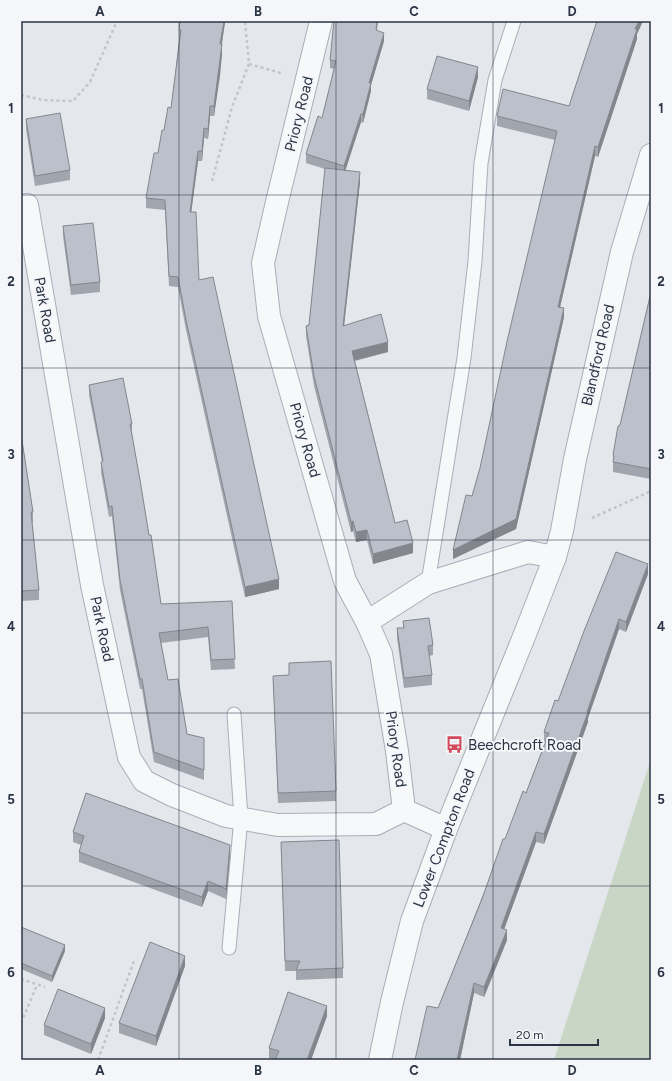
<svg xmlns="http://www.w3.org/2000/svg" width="672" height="1081" viewBox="0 0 672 1081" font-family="Figtree,sans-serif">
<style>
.green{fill:#c9d6c5}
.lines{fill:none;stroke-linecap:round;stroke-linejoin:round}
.service-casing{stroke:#a9aeb7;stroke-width:15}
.minor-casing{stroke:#a9aeb7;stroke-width:24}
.path{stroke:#c2c5cb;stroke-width:2.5;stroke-dasharray:3 3;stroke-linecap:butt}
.service{stroke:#f7f8fa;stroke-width:13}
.minor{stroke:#f7f8fa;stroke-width:22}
.wall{fill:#a1a5ae}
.shaded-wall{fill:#83868d}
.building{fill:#bbc0ca;stroke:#83868d}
.grid{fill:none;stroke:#2b3445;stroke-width:1;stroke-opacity:0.55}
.labels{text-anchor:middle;stroke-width:4;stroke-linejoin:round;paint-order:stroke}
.street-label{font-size:15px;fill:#2b3445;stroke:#f4f6f9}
.poi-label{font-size:15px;fill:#2b3445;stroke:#f4f6f9;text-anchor:start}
.neatline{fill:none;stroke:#2b3445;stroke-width:1.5}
.grid-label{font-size:13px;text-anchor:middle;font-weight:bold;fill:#2b3445}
</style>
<rect width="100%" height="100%" fill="#e4e7ec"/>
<!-- green -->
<path class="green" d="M651,759V1060H554Z"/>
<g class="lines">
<defs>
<g id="service">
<path d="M428,583L464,358L475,261L481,163L495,80L514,21"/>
<path d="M229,948L241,818L234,714"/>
</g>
<g id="minor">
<path d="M321,21L277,202L263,263L269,316L345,581L367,622L381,654L397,751L404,810L446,829"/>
<path d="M27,205L92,585L129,757L144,781L172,795L226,816L278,825L376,824L404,810"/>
<path d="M367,622L428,583L528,552L555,557"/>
<path d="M380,1060L392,1002L412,921L446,829L525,634L555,557L562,531L575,459L622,252L651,155"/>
</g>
</defs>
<!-- service casing -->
<use href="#service" class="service-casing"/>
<!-- minor casing -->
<use href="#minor" class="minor-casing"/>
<!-- path -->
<g class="path">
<path d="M249,64L281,73"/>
<path d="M21,95L43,100L73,101L90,82L117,21"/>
<path d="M212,181L232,107L249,64L245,21"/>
<path d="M592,518L651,491"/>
<path d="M21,979L45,987"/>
<path d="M21,1023L37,985"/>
<path d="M98,1060L134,961"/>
</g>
<!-- service -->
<use href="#service" class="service"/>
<!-- minor -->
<use href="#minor" class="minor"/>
</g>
<!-- wall -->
<g class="wall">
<path d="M225,21L222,44V54L214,116H210L208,139L204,138L202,161H198L191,212L199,280L279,589L245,597L186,330L178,287L169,286L165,210L146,208V198L158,153L171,108L179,40V30Z"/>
<path d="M597,21H643L637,34V39L598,157L595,156L560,307L564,317L516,529L453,559L472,496L480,468L555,140L497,126V116L569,106Z"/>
<path d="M377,31L384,41L371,85V91L363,123L361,122L345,170L360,182L344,325L388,352L355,361L395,523L413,553L373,564L367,540L356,542L353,531L351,532L314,386L306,336V326L309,325L325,169L306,163V154L322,118L334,69L330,68V60Z"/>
<path d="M478,77L469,111L427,99V89Z"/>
<path d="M26,119L70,170V180L35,186L26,129Z"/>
<path d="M63,226L100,282V292L71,295L63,236Z"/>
<path d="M651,292V479L613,472V455Z"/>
<path d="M89,385L132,424V434L149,535L161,604L232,601L235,669L211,670L208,637L161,643L168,680L187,734L204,738V780L154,762L142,689H140L120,590L112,516L109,517L101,472L102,462L89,395Z"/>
<path d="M21,434L33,512V522H32L39,590V600L21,601Z"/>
<path d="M648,574L626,632L619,629L588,718V722L544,844L536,842L504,929L507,940L484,997L474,993L460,1060H415L438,1008L505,839L526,793L545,742H544V732L558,701Z"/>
<path d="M403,621L433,645V655L429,656L432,675V685L404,688L397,638V628H403Z"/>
<path d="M289,663L336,791V801L278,803L273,676L289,675Z"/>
<path d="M73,832L230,855L226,899L208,891L202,907L79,862V852L81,845L73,842Z"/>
<path d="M281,842L343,968V978L296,980V971H285Z"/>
<path d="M21,927L65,951L52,982L21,969Z"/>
<path d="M185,966L156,1046L119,1033V1023Z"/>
<path d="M327,1016L311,1060H275L269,1058V1048Z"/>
<path d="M105,1018L91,1054L44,1035V1025Z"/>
</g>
<!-- shaded-wall -->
<g class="shaded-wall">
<path d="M224,21H225V23L220,54V44Z"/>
<path d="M377,21H378L376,38V30Z"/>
<path d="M639,21H643L637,34V39L598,157V147L635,29Z"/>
<path d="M384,33V41L371,85V91L363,123V114L369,83Z"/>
<path d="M222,44V54L220,76L214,116V106Z"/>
<path d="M478,67V77L469,111V101Z"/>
<path d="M210,106V116L208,139V129Z"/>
<path d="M361,114V122L344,175V166Z"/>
<path d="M204,128V138L202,161V151Z"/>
<path d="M595,146V156L558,316V307Z"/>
<path d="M198,151V161L190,222V212Z"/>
<path d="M360,172V182L343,336V326Z"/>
<path d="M564,308V317L516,529L453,559V550Z"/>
<path d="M388,342V352L352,361V351Z"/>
<path d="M353,521V531L351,532V522Z"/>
<path d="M367,530V540L356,542V532Z"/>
<path d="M413,543V553L373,564V554Z"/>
<path d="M648,564V574L626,632V622Z"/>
<path d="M279,579V589L245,597V587Z"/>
<path d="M619,619V629L588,718V722L544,844V834Z"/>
<path d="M536,832V842L501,938V928Z"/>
<path d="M230,845V855L226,899V889Z"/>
<path d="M208,881V891L202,907V897Z"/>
<path d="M507,930V940L484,997V987Z"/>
<path d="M65,945V951L52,982V976Z"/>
<path d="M185,956V966L156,1046V1036Z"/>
<path d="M474,983V993L460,1060H457Z"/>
<path d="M327,1006V1016L311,1060H307Z"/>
<path d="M105,1008V1018L91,1054V1044Z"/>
</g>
<!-- building -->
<g class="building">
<path d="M180,21H224L220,44H222L214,106H210L208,129L204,128L202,151H198L190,212H196L199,280L213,277L279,579L245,587L186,320L178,277L169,276L165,200L146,198L154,153H158L162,130H164L168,107L171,108L181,30H179Z"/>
<path d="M334,21H377L376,30L384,33L369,83H371L363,114H361L344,166L306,154L318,116L322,118L336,61L330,60Z"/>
<path d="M597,21H639L635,29H637L598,147L595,146L558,307L564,308L516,519L453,550L466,495L472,496L480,468L508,337L557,131L497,116L503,89L569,106Z"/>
<path d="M437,56L478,67L469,101L427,89Z"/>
<path d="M60,113L70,170L35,176L26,119Z"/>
<path d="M325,168L360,172L343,326L381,314L388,342L352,351L395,523L407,520L413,543L373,554L367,530L356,532L353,521L351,522L314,376L306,326L309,325Z"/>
<path d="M93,223L100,282L71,285L63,226Z"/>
<path d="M651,292V469L613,462L614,456L613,455L618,426L620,425Z"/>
<path d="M123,378L132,424H130L140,480L149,535H151L161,604L232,601L235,659L211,660L208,627L159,633L168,680L178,679L187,734L204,738V770L154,752L142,679H140L120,580L112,506L109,507L101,462L103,461L89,385Z"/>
<path d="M21,434L33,512H31L39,590L21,591Z"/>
<path d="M616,552L648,564L626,622L619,619L587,712H588L544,834L536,832L501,928L507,930L484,987L474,983L457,1060H415L427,1006L438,1008L482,899L503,839H505L523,791L526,793L549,733L544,732L555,700L558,701L584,631Z"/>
<path d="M429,618L433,645L428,646L432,675L404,678L397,628H404L403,621Z"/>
<path d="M331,661L336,791L278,793L273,676L289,675V663Z"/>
<path d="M86,793L230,845L226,889L208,881L202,897L79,852L84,836L73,832Z"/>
<path d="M339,840L343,968L296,970L300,961H285L281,842Z"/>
<path d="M21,927L65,945L52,976L21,963Z"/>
<path d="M150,942L185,956L156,1036L119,1023Z"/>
<path d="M58,989L105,1008L91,1044L44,1025Z"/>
<path d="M288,992L327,1006L307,1060H275L279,1051L269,1048Z"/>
</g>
<!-- grid -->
<path class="grid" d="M179,21V1060M336,21V1060M493,21V1060M21,195H651M21,368H651M21,540H651M21,713H651M21,886H651"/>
<!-- icons -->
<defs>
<symbol id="bus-bare" viewBox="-9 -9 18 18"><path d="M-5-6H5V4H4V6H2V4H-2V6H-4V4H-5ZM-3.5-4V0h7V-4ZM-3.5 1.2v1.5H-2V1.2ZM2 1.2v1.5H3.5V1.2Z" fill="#d1495b" stroke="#f4f6f9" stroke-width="2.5" paint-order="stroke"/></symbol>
</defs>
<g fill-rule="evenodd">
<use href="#bus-bare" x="442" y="732" width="25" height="25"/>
</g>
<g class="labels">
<!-- street labels -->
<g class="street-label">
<text transform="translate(299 114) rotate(-76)" y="5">Priory Road</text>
<text transform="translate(45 310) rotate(80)" y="5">Park Road</text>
<text transform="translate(598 355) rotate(-77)" y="5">Blandford Road</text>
<text transform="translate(305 440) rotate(74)" y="5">Priory Road</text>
<text transform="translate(102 629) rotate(78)" y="5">Park Road</text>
<text transform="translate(396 749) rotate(82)" y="5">Priory Road</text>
<text transform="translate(444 838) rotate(-69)" y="5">Lower Compton Road</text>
</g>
<!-- poi labels -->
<g class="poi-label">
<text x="468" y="750">Beechcroft Road</text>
</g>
</g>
<!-- border -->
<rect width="672" height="1081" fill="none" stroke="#f4f6f9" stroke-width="44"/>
<!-- scale -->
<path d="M510 1039v6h88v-6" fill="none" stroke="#2b3445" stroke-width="2"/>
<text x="516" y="1039" font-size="12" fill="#2b3445" stroke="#f4f6f9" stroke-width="3" paint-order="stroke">20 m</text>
<rect x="22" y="22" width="628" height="1037" class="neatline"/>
<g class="grid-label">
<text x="100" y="16">A</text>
<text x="258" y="16">B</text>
<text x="414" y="16">C</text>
<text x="572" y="16">D</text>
<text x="11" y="113">1</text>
<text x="661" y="113">1</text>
<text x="11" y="286">2</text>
<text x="661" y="286">2</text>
<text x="11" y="459">3</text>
<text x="661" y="459">3</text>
<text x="11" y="631">4</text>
<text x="661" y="631">4</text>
<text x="11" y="804">5</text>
<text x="661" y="804">5</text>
<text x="11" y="977">6</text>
<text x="661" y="977">6</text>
<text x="100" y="1075">A</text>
<text x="258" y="1075">B</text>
<text x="414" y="1075">C</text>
<text x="572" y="1075">D</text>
</g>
</svg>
